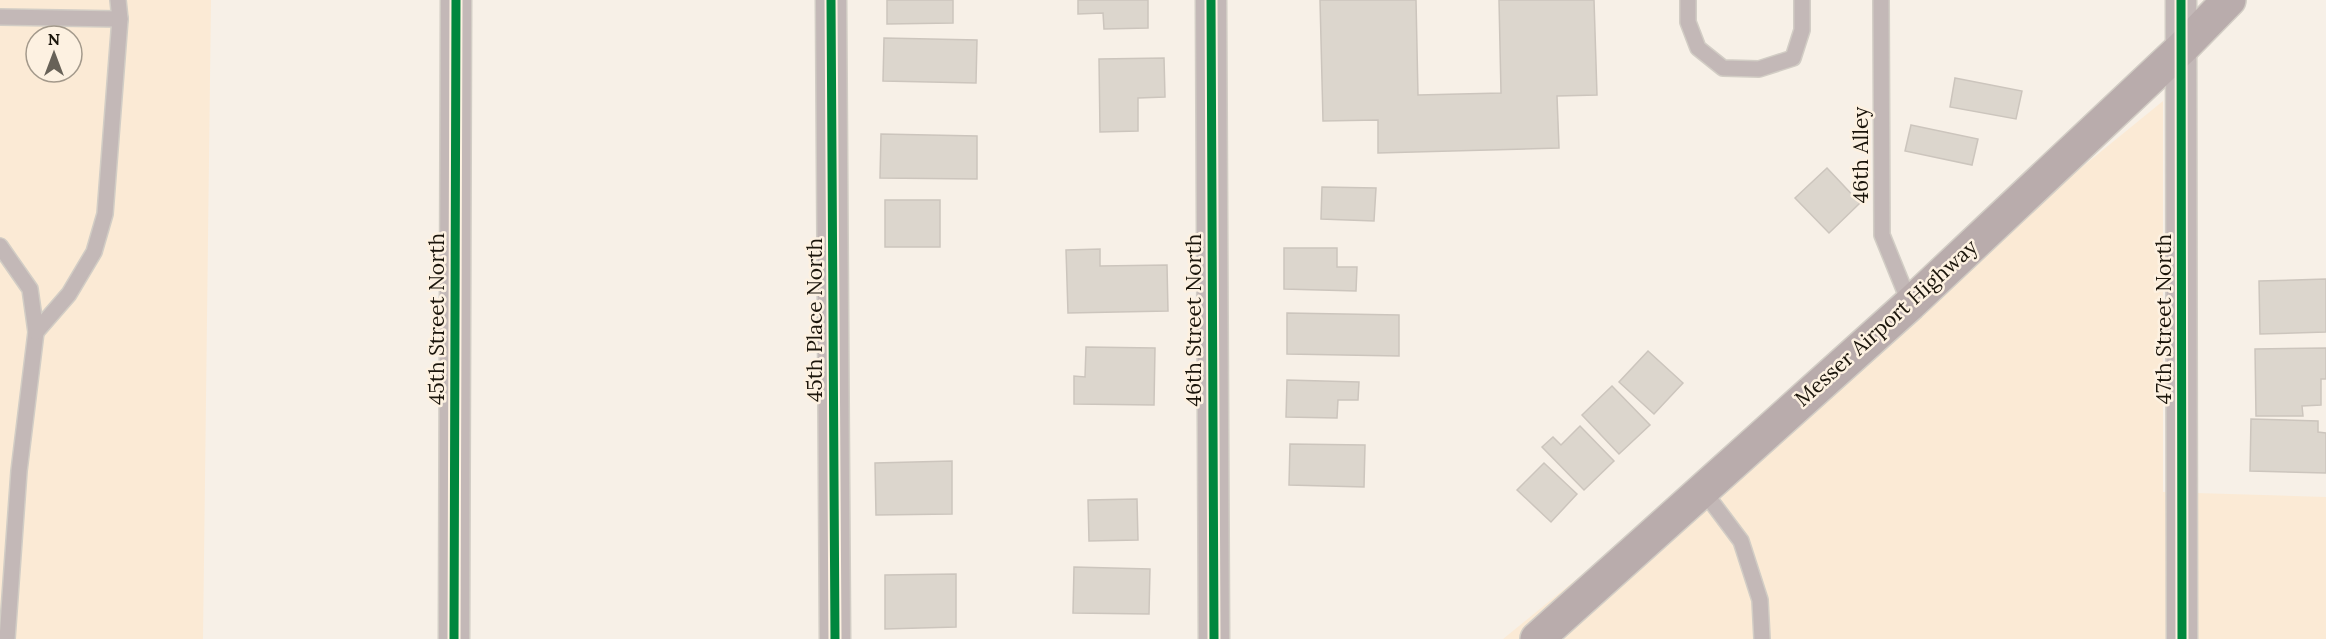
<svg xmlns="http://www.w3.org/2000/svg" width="2326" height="639" viewBox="0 0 2326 639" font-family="Lora,serif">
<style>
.built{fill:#fbead5;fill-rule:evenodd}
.building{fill:#dcd6cd;stroke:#ccc5bd;stroke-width:1.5}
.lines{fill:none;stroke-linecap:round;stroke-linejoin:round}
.service-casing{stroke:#d2cdc5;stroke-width:18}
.minor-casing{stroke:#d2cdc5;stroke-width:33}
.secondary-casing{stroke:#d2cdc5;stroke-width:36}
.service{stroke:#c3b8b7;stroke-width:15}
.minor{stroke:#c3b8b7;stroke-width:30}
.secondary{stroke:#b9acac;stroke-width:33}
.cycleway-casing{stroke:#fdf1e1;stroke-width:13}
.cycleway{stroke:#00873e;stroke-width:9}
.labels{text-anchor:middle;stroke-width:5;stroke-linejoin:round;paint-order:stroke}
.street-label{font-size:21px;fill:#1b150b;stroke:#fdf1e1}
</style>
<rect width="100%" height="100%" fill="#f7f0e7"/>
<!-- built -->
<g class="built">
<path d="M0,0H211L203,639H0ZM36,36H72V72H36Z"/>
<path d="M2163,101V492L2326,497V639H1503Z"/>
</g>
<!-- building -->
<g class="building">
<path d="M887,0H953V23L887,24Z"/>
<path d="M1078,0H1148V28L1104,29L1103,13L1078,14Z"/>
<path d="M1320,0H1416L1418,95L1501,93L1499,0H1594L1597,95L1557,96L1559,148L1378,153V120L1323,121Z"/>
<path d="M884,38L977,40L976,83L883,81Z"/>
<path d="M1164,58L1165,97L1138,98V131L1100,132L1099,59Z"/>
<path d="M1955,78L2022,91L2016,119L1950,107Z"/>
<path d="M1911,125L1978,139L1972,165L1905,151Z"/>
<path d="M881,134L977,136V179L880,178Z"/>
<path d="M1827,168L1860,203L1829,233L1795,198Z"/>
<path d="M1322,187L1376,188L1374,221L1321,219Z"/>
<rect x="885" y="200" width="55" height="47"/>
<path d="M1284,248H1337V267H1357L1356,291L1284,289Z"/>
<path d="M1100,249V266L1167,265L1168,311L1068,313L1066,250Z"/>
<path d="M2326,279V332L2260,334L2259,281Z"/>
<path d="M1287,313L1399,315V356L1287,354Z"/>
<path d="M1086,347L1155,348L1154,405L1074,404V376L1085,377Z"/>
<path d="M2326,348V379H2321V405L2302,406L2303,416H2256L2255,349Z"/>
<path d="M1648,351L1683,383L1654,414L1619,382Z"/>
<path d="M1287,380L1359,382L1358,400H1338L1337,418L1286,417Z"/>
<path d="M1612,386L1650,425L1619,454L1582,415Z"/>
<path d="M2251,419L2318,421V432L2326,433V473L2250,471Z"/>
<path d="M1580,426L1614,461L1584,490L1542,447L1553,437L1561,445Z"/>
<path d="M1290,444L1365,445L1364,487L1289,485Z"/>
<path d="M952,461V514L876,515L875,463Z"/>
<path d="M1544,463L1577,494L1551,522L1517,490Z"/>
<path d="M1137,499L1138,540L1089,541L1088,500Z"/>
<path d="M1074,567L1150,569L1149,614L1073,613Z"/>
<path d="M956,574V627L885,629V575Z"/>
</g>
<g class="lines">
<defs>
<g id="service">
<path d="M1688,0V22L1698,48L1723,68L1759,69L1793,58L1802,30V0"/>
<path d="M1881,0L1882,235L1910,304"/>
<path d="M0,17L120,19"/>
<path d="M0,246L30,289L36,332L19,471L7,639"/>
<path d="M36,332L69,294L94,252L105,214L120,19L118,0"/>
<path d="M1702,489L1741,541L1760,600L1762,639"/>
</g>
<g id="minor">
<path d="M831,0L835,639"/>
<path d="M1211,0L1214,639"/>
<path d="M2181,0L2182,639"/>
<path d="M454,639L456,0"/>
</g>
<path id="secondary" d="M1537,639L1910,304L2182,48L2229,0"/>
</defs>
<!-- service casing -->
<use href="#service" class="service-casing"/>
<!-- minor casing -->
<use href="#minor" class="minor-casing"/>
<!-- secondary casing -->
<use href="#secondary" class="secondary-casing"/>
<!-- service -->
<use href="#service" class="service"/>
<!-- minor -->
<use href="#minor" class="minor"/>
<!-- secondary -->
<use href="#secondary" class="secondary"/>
<defs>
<g id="cycleway">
<path d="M831,0L835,639"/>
<path d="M1211,0L1214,639"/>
<path d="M2181,0L2182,639"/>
<path d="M454,639L456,0"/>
</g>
</defs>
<!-- cycleway casing -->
<use href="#cycleway" class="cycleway-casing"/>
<!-- cycleway -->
<use href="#cycleway" class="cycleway"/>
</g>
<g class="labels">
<!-- street labels -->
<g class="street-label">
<text transform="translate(1861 155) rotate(-90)" y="7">46th Alley</text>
<text transform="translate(437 319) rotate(-90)" y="7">45th Street North</text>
<text transform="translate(2164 319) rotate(-90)" y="7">47th Street North</text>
<text transform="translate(815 320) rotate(-90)" y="7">45th Place North</text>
<text transform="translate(1194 320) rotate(-90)" y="7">46th Street North</text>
<text transform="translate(1886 323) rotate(-42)" y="7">Messer Airport Highway</text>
</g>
</g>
<!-- north arrow -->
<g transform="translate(54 54)"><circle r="28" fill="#fdf1e1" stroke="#a3998b" stroke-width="1.5"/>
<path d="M0-4.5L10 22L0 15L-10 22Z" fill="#686258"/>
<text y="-9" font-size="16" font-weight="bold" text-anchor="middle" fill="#1b150b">N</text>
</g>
</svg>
